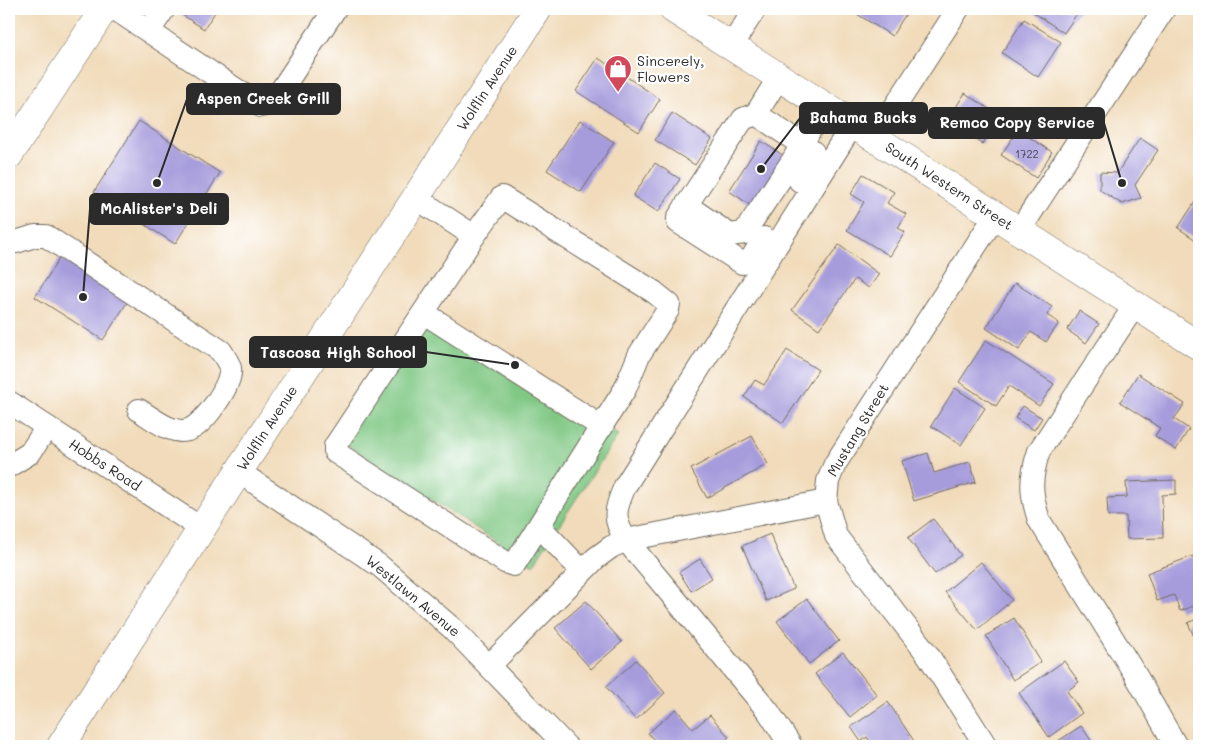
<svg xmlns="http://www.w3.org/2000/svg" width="1208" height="755" viewBox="0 0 1208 755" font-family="Mali,sans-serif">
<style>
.green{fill:#80c884;stroke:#567a58}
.building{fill:#a69cdc}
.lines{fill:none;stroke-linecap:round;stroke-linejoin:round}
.minor-casing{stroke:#70695d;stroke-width:24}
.major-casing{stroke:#70695d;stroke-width:29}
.minor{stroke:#fff;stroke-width:22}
.major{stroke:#fff;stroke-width:28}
.labels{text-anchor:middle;stroke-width:4.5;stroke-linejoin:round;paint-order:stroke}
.number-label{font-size:11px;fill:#4a4757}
.poi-label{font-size:14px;fill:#2b2b2b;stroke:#fff;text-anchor:start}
.street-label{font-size:14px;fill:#2b2b2b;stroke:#fff}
.leader{fill:none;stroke:#2b2b2b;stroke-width:2}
.callout-dot{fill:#2b2b2b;stroke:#fff;stroke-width:2}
.callout{fill:#2b2b2b;stroke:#2b2b2b;stroke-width:2}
.callout-label{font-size:15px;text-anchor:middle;font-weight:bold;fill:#fff}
</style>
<rect width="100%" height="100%" fill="#fff"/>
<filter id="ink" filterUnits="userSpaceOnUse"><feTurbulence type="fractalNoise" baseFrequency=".02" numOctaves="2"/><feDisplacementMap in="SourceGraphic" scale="10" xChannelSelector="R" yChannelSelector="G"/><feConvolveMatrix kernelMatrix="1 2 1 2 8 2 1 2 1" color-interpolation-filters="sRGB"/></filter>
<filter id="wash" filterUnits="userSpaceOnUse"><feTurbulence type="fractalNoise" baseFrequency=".0096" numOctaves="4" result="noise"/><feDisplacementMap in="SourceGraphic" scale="20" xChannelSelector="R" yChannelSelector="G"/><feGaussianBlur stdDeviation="1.12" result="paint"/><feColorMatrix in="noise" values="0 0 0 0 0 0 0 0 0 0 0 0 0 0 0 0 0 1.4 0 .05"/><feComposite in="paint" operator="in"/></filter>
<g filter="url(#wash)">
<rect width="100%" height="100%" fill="#f1dbba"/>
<!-- green -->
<path class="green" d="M421,308L618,435L533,565L337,438Z"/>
<g id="blocks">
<!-- building -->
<g class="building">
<path d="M173,9H217L204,29Z"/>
<path d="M849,9H909L892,36Z"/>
<path d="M1031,9H1080L1064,33L1030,10Z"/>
<path d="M1024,19L1061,42L1038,77L1002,53Z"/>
<path d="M598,58L660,99L639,132L576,91Z"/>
<path d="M965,93L1000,116L982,144L947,121Z"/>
<path d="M672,113L712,139L695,165L655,140Z"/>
<path d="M580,120L614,142L581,192L547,170Z"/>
<path d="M139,121L220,173L175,244L94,192Z"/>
<path d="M1018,130L1052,152L1036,178L1001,155Z"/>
<path d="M1140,138L1158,150L1135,185L1141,198L1122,204L1100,190V172L1117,173Z"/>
<path d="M761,141L786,157L755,208L729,191Z"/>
<path d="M655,163L680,179L658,212L633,196Z"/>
<path d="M863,174L894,192L887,203L906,214L898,228L905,232L890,256L847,230L864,202L851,194Z"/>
<path d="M1199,196V242L1178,228Z"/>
<path d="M839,245L879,274L869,288L855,279L819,329L792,310Z"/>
<path d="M60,257L128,301L103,340L35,297Z"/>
<path d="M1015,283L1052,307L1047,315L1059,323L1046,342L1031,332L1019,350L986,328Z"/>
<path d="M1079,311L1099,324L1086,343L1067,330Z"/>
<path d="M986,340L1054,384L1039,406L1009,386L996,406L959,382Z"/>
<path d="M787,350L818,370L783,423L744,397L755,380L764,385Z"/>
<path d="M1138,374L1185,404L1174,419L1189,429L1176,450L1155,436L1160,428L1120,402Z"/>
<path d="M955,388L985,408L961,445L931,426Z"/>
<path d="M1023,406L1042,418L1034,430L1015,418Z"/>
<path d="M752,436L768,464L707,498L691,469Z"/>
<path d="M928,453L934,473L970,462L976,482L914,501L902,461Z"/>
<path d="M1176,480V494L1162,495L1163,538L1127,539L1126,516H1108L1107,498L1127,497L1126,482Z"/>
<path d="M933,519L961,555L935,574L908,538Z"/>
<path d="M770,534L794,589L766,601L742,546Z"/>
<path d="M1193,556L1199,574V604L1180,611L1174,595L1157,601L1147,573Z"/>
<path d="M700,559L712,578L691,591L679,572Z"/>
<path d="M981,562L1012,600L977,630L945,592Z"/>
<path d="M807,599L839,641L809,664L777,621Z"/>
<path d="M586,601L622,642L591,669L555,628Z"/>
<path d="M1014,618L1041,662L1013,680L986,636Z"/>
<path d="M1199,618V648L1188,623Z"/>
<path d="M843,652L877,695L850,717L815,674Z"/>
<path d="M636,660L665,693L636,720L606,687Z"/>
<path d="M1064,661L1079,682L1067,691L1082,713L1049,737L1019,693Z"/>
<path d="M888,702L916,744L912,746H873L867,737L861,742L851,727Z"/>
<path d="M676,709L693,729L710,715L729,737L718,746H659L648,733Z"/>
<path d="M1081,726L1095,746H1053L1052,745Z"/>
</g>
</g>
</g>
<g filter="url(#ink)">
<use href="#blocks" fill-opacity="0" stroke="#70695d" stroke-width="1"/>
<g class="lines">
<defs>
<g id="minor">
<path d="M115,9L261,106L272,104L335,9"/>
<path d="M149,31L164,9"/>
<path d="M731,46L755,9"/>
<path d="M756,114L813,152V160L800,181"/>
<path d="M875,138L958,9"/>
<path d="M502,197L654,292L669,304L668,310L639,355L625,389L514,565L505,562L335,452V446L474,236Z"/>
<path d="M416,198L474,236"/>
<path d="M686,205L730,235L744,233L793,160L824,105"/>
<path d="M1019,231L1164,9"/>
<path d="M764,238L750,261L742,263L678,222V218L743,119L756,114L779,77"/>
<path d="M16,242L35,236H46L221,351C224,356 229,363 230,368C233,384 203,426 188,430C172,435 152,418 139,410"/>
<path d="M1135,305L1039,451C1030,478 1030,493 1039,520L1135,674L1176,746"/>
<path d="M424,313L602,427"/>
<path d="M9,402L202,529"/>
<path d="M9,466L30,453L47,427"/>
<path d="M239,472L380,566L453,629L566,746"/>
<path d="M540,527L582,571"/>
<path d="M490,665L596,558L611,547L626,540L826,501"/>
<path d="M791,746L768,711L626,540C612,518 615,509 625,486L853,124"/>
<path d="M986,746L928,655L836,536L826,501L828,481L835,464L995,216"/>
</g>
<g id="major">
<path d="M673,9L1199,346"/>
<path d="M9,155L104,9"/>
<path d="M61,746L538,9"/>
</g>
</defs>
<!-- minor casing -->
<use href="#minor" class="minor-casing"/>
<!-- major casing -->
<use href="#major" class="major-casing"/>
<!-- minor -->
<use href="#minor" class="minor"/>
<!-- major -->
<use href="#major" class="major"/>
</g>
</g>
<!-- icons -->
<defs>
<symbol id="shop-pin" viewBox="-11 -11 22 30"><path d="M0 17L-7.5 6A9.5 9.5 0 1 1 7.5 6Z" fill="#d1495b" stroke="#fff"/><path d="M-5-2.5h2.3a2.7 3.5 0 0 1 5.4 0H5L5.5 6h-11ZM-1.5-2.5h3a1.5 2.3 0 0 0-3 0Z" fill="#fff"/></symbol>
</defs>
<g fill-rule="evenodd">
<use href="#shop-pin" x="602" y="53" width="32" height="43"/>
</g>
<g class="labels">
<!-- number labels -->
<g class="number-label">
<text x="1027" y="158">1722</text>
</g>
<!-- poi labels -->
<g class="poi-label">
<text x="637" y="66">Sincerely,<tspan x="637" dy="16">Flowers</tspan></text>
</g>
<!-- street labels -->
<g class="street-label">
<text transform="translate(487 88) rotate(-57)" y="5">Wolflin Avenue</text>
<text transform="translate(949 186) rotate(33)" y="5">South Western Street</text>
<text transform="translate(267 428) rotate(-57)" y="5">Wolflin Avenue</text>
<text transform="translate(858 430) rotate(-59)" y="5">Mustang Street</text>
<text transform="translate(105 465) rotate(33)" y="5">Hobbs Road</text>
<text transform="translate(413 596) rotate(40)" y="5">Westlawn Avenue</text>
</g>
</g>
<!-- callouts -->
<path class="leader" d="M157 183L187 99M761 169L800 118M1122 183L1104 123M83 297L90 209M515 365L426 352"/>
<g class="callout-dot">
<circle cx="157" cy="183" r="5"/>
<circle cx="761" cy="169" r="5"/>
<circle cx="1122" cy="183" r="5"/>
<circle cx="83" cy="297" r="5"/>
<circle cx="515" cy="365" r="5"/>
</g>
<g class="callout">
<rect x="187" y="84" width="153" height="30" rx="5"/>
<rect x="800" y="103" width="127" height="30" rx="5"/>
<rect x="929" y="108" width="175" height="30" rx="5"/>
<rect x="90" y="194" width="138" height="30" rx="5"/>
<rect x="250" y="337" width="176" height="30" rx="5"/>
</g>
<g class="callout-label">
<text x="263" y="104">Aspen Creek Grill</text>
<text x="863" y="123">Bahama Bucks</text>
<text x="1017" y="128">Remco Copy Service</text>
<text x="159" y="214">McAlister's Deli</text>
<text x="338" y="358">Tascosa High School</text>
</g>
<!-- margin -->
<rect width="1208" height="755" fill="none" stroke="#fff" stroke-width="30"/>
</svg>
